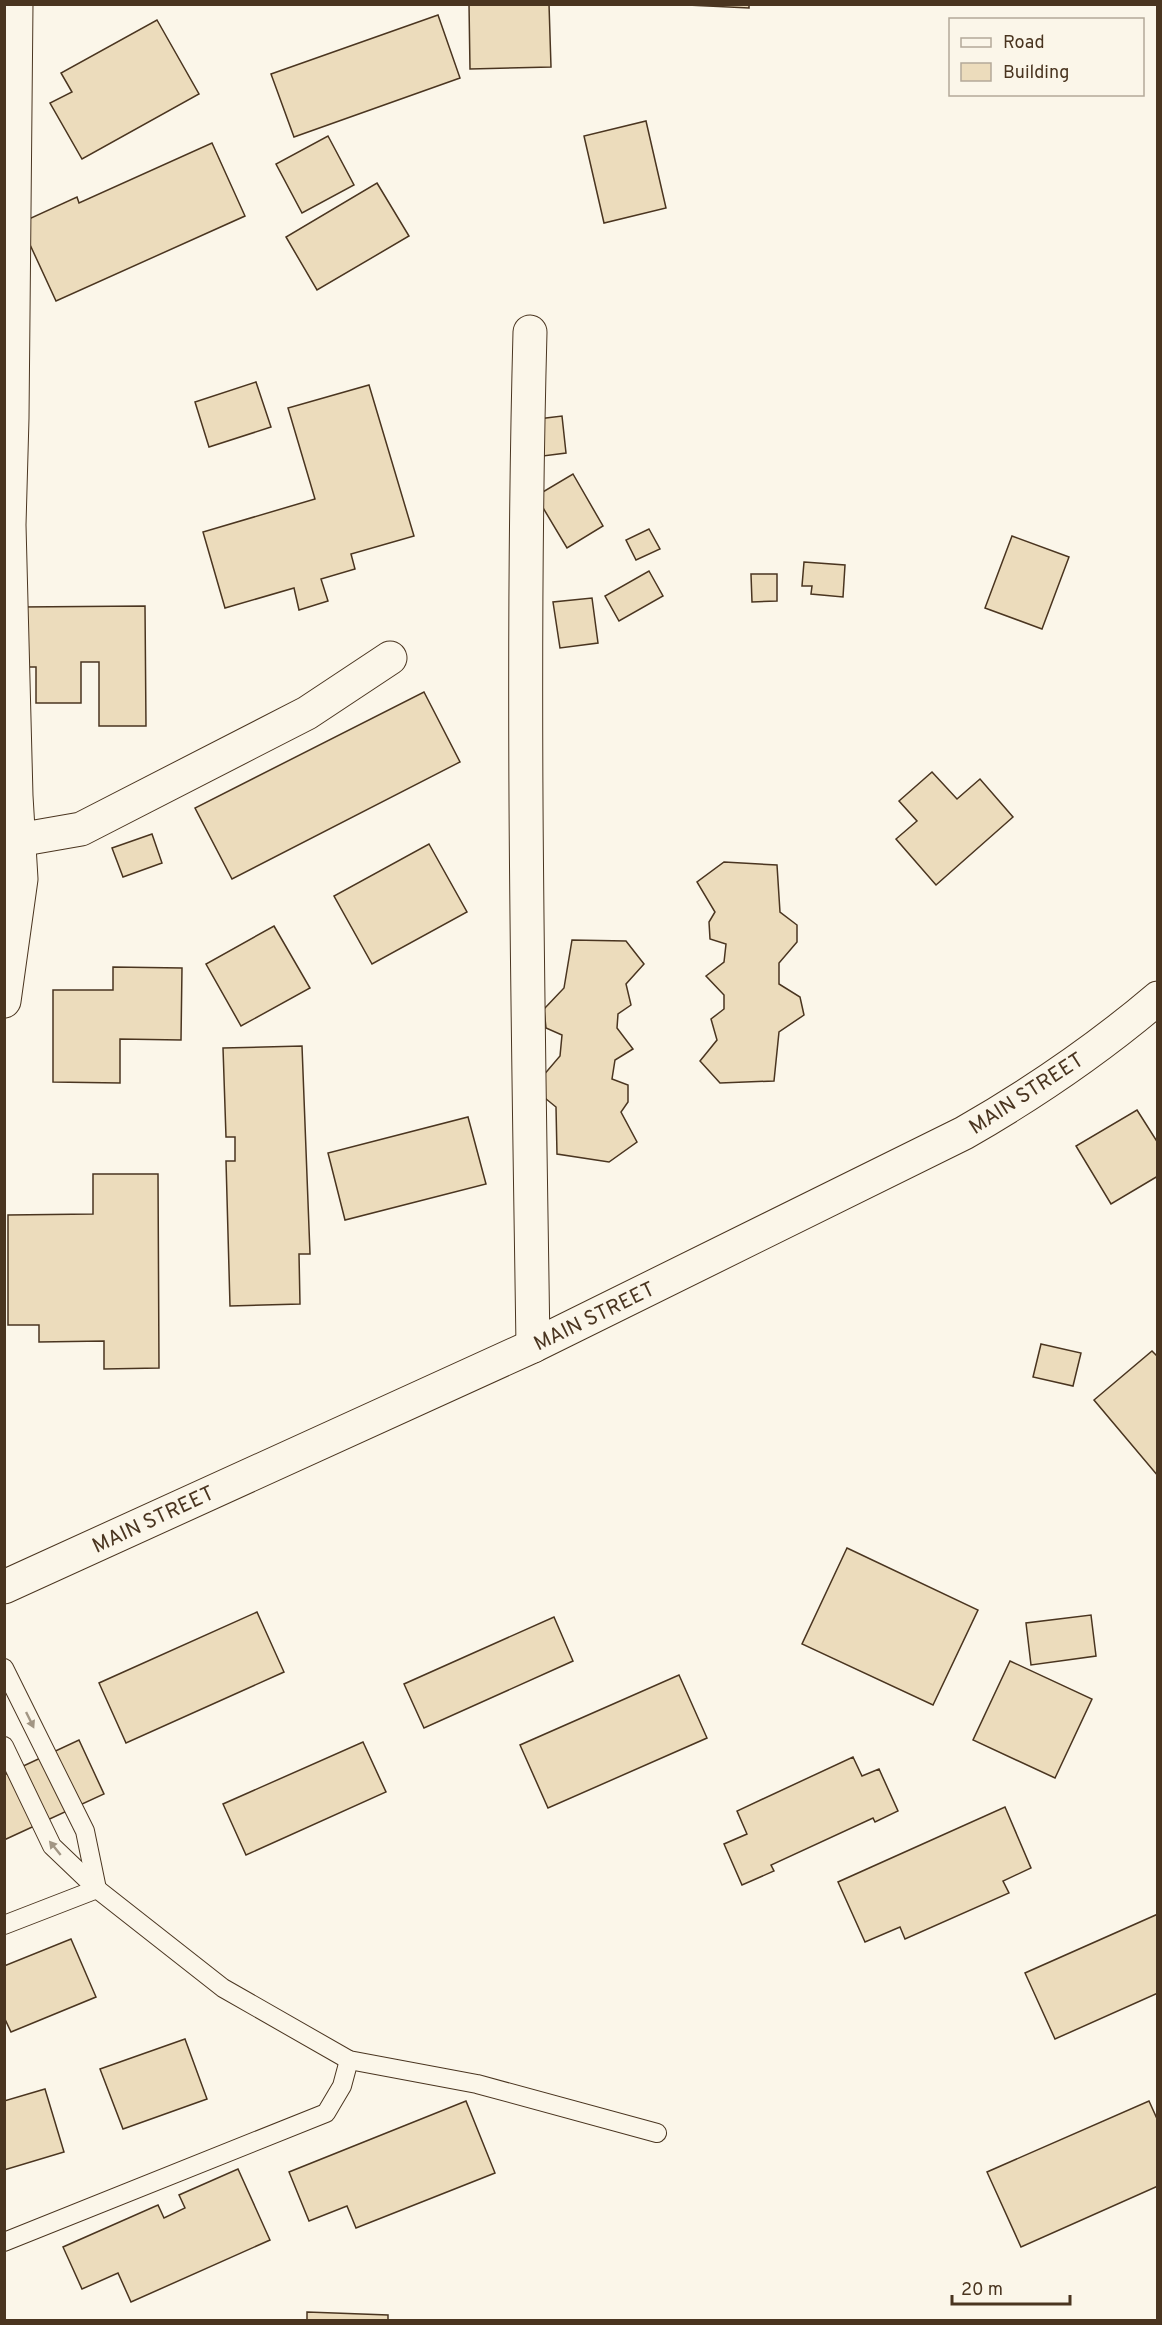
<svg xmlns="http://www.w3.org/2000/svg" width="1162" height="2325" viewBox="0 0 1162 2325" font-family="Overpass,sans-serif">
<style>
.building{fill:#ecdcbc;stroke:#4a3520;stroke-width:1.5}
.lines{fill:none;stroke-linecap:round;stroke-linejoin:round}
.lane-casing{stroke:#4a3520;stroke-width:20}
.street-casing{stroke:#4a3520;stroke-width:35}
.secondary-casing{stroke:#4a3520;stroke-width:35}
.lane{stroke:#fbf6e9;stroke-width:18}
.street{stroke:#fbf6e9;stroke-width:33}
.secondary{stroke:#fbf6e9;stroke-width:33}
.oneway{fill:#a29684}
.labels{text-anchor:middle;stroke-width:4.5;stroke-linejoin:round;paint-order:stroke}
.street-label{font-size:21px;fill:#4a3520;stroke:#fbf6e9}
</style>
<rect width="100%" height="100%" fill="#fbf6e9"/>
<!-- building -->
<g class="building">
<path d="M469,4H549L551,67L470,69Z"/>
<path d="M666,4H749V8Z"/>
<path d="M438,15L460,78L294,137L271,74Z"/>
<path d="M157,20L199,94L82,159L50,103L72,92L61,73Z"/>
<path d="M646,121L666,208L604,223L584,136Z"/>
<path d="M328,136L354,185L302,213L276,164Z"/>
<path d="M212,143L245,216L56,301L20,223L77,197L79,203Z"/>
<path d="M377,183L409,236L317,290L286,237Z"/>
<path d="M256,382L271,427L209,447L195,402Z"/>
<path d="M369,385L414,536L351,554L355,569L321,579L328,601L299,610L294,588L225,608L203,532L315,499L288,408Z"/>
<path d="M562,416L566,453L543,456L538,419Z"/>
<path d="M573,474L603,526L567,548L536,496Z"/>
<path d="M649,529L660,549L636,560L626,540Z"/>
<path d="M1012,536L1069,557L1042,629L985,608Z"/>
<path d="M804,562L845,565L843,597L811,594L812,586H802Z"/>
<path d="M649,571L663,596L619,621L605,596Z"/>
<path d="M751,574H777V601L752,602Z"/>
<path d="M592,598L598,643L560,648L553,602Z"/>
<path d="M145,606L146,726H99V662H81V703H36V667H20V607Z"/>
<path d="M424,692L460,762L232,879L195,808Z"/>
<path d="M932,772L957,799L980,779L1013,817L936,885L896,839L917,821L899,801Z"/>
<path d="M152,834L162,863L123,877L112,848Z"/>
<path d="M429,844L467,912L372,964L334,896Z"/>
<path d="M724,862L777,865L780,912L797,925V942L779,963V984L800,997L804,1015L779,1032L774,1081L720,1083L700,1061L717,1040L711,1019L724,1009V995L706,976L724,962L726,944L710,939L709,922L715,912L697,882Z"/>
<path d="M274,926L310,988L241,1026L206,964Z"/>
<path d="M572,940L626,941L644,964L626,984L631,1005L618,1014L617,1028L633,1049L615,1060L612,1079L628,1085V1102L621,1112L637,1142L609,1162L557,1154L556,1107L540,1094L542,1077L560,1056L562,1035L546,1028L544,1009L564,988Z"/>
<path d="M113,967L182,968L181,1040L120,1039V1083L53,1082V990H113Z"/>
<path d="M302,1046L310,1254H299L300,1304L230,1306L226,1161H235V1137H226L223,1048Z"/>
<path d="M1137,1110L1158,1143V1176L1111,1204L1076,1146Z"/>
<path d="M468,1117L486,1184L345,1220L328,1153Z"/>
<path d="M93,1174H158L159,1368L104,1369V1341L39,1342V1325H8V1215L93,1214Z"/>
<path d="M1041,1344L1081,1353L1073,1386L1033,1377Z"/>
<path d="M1152,1351L1158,1357V1476L1094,1400Z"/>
<path d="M847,1548L978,1610L933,1705L802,1644Z"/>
<path d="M257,1612L284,1672L126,1743L99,1683Z"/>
<path d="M1091,1615L1096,1656L1031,1665L1026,1623Z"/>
<path d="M554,1617L573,1661L424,1728L404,1684Z"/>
<path d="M1010,1661L1092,1699L1055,1778L973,1740Z"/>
<path d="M679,1675L707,1738L548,1808L520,1745Z"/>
<path d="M79,1740L104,1794L4,1840V1775Z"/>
<path d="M363,1742L386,1792L246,1855L223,1804Z"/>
<path d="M853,1757L862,1776L879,1769L898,1811L875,1822L873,1818L771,1865L774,1871L742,1885L724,1844L747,1834L737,1811Z"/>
<path d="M1005,1807L1031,1868L1003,1881L1009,1893L905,1939L900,1927L865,1942L838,1882Z"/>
<path d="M1158,1914V1993L1055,2039L1025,1973Z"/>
<path d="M71,1939L96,1997L11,2032L4,2017V1966Z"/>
<path d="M185,2039L207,2099L123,2129L100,2069Z"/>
<path d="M45,2089L64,2152L4,2170V2101Z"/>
<path d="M466,2101L495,2173L356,2228L347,2206L309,2221L289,2172Z"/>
<path d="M1149,2101L1158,2121V2186L1021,2247L987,2172Z"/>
<path d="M238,2169L270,2240L131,2302L118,2273L82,2289L63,2247L158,2205L164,2218L185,2208L179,2195Z"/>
<path d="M307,2312L388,2315V2320H307Z"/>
</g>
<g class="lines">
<defs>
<g id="lane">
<path d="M4,1668L85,1831L97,1889"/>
<path d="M4,1746L52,1846L97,1889L223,1988L349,2060L477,2084L657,2133"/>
<path d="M4,1925L97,1889"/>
<path d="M4,2242L326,2113L342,2086L349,2060"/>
</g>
<g id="street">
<path d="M530,332C521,670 528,1008 533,1346"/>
<path d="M18,840L81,829L307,713L390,658"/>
<path d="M4,1001L21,879L16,796L9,525L12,418L16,4"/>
</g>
<path id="secondary" d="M4,1587L533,1346L964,1133C1032,1094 1098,1049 1158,998"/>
</defs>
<!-- lane casing -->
<use href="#lane" class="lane-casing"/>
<!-- street casing -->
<use href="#street" class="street-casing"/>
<!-- secondary casing -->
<use href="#secondary" class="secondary-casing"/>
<!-- lane -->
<use href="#lane" class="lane"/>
<!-- street -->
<use href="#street" class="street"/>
<!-- secondary -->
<use href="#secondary" class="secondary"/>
</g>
<!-- one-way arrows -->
<defs><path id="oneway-solid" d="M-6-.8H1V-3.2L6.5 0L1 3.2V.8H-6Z" transform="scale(1.5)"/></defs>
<g class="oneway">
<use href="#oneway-solid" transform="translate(30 1720) rotate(64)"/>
<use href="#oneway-solid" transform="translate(55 1848) rotate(-129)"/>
</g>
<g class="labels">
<!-- street labels -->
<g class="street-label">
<text transform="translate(1026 1093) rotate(-33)" y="7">MAIN STREET</text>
<text transform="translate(594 1316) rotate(-26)" y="7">MAIN STREET</text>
<text transform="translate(153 1519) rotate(-25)" y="7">MAIN STREET</text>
</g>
</g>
<!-- border -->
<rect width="1162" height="2325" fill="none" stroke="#4a3520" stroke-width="12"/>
<!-- legend -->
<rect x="949" y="18" width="195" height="78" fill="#fbf6e9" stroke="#b4a999" stroke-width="1.5"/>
<rect x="961" y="38" width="30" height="9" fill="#fbf6e9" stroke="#b4a999" stroke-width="1.5"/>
<text x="1003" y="48" font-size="18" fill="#4a3520">Road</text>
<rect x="961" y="63" width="30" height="18" fill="#ecdcbc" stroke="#b4a999" stroke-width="1.5"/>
<text x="1003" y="78" font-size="18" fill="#4a3520">Building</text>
<!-- scale -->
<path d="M952 2295v9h118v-9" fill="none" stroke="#4a3520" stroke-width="3"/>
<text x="961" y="2295" font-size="18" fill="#4a3520" stroke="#fbf6e9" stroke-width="4.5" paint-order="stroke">20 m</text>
</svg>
